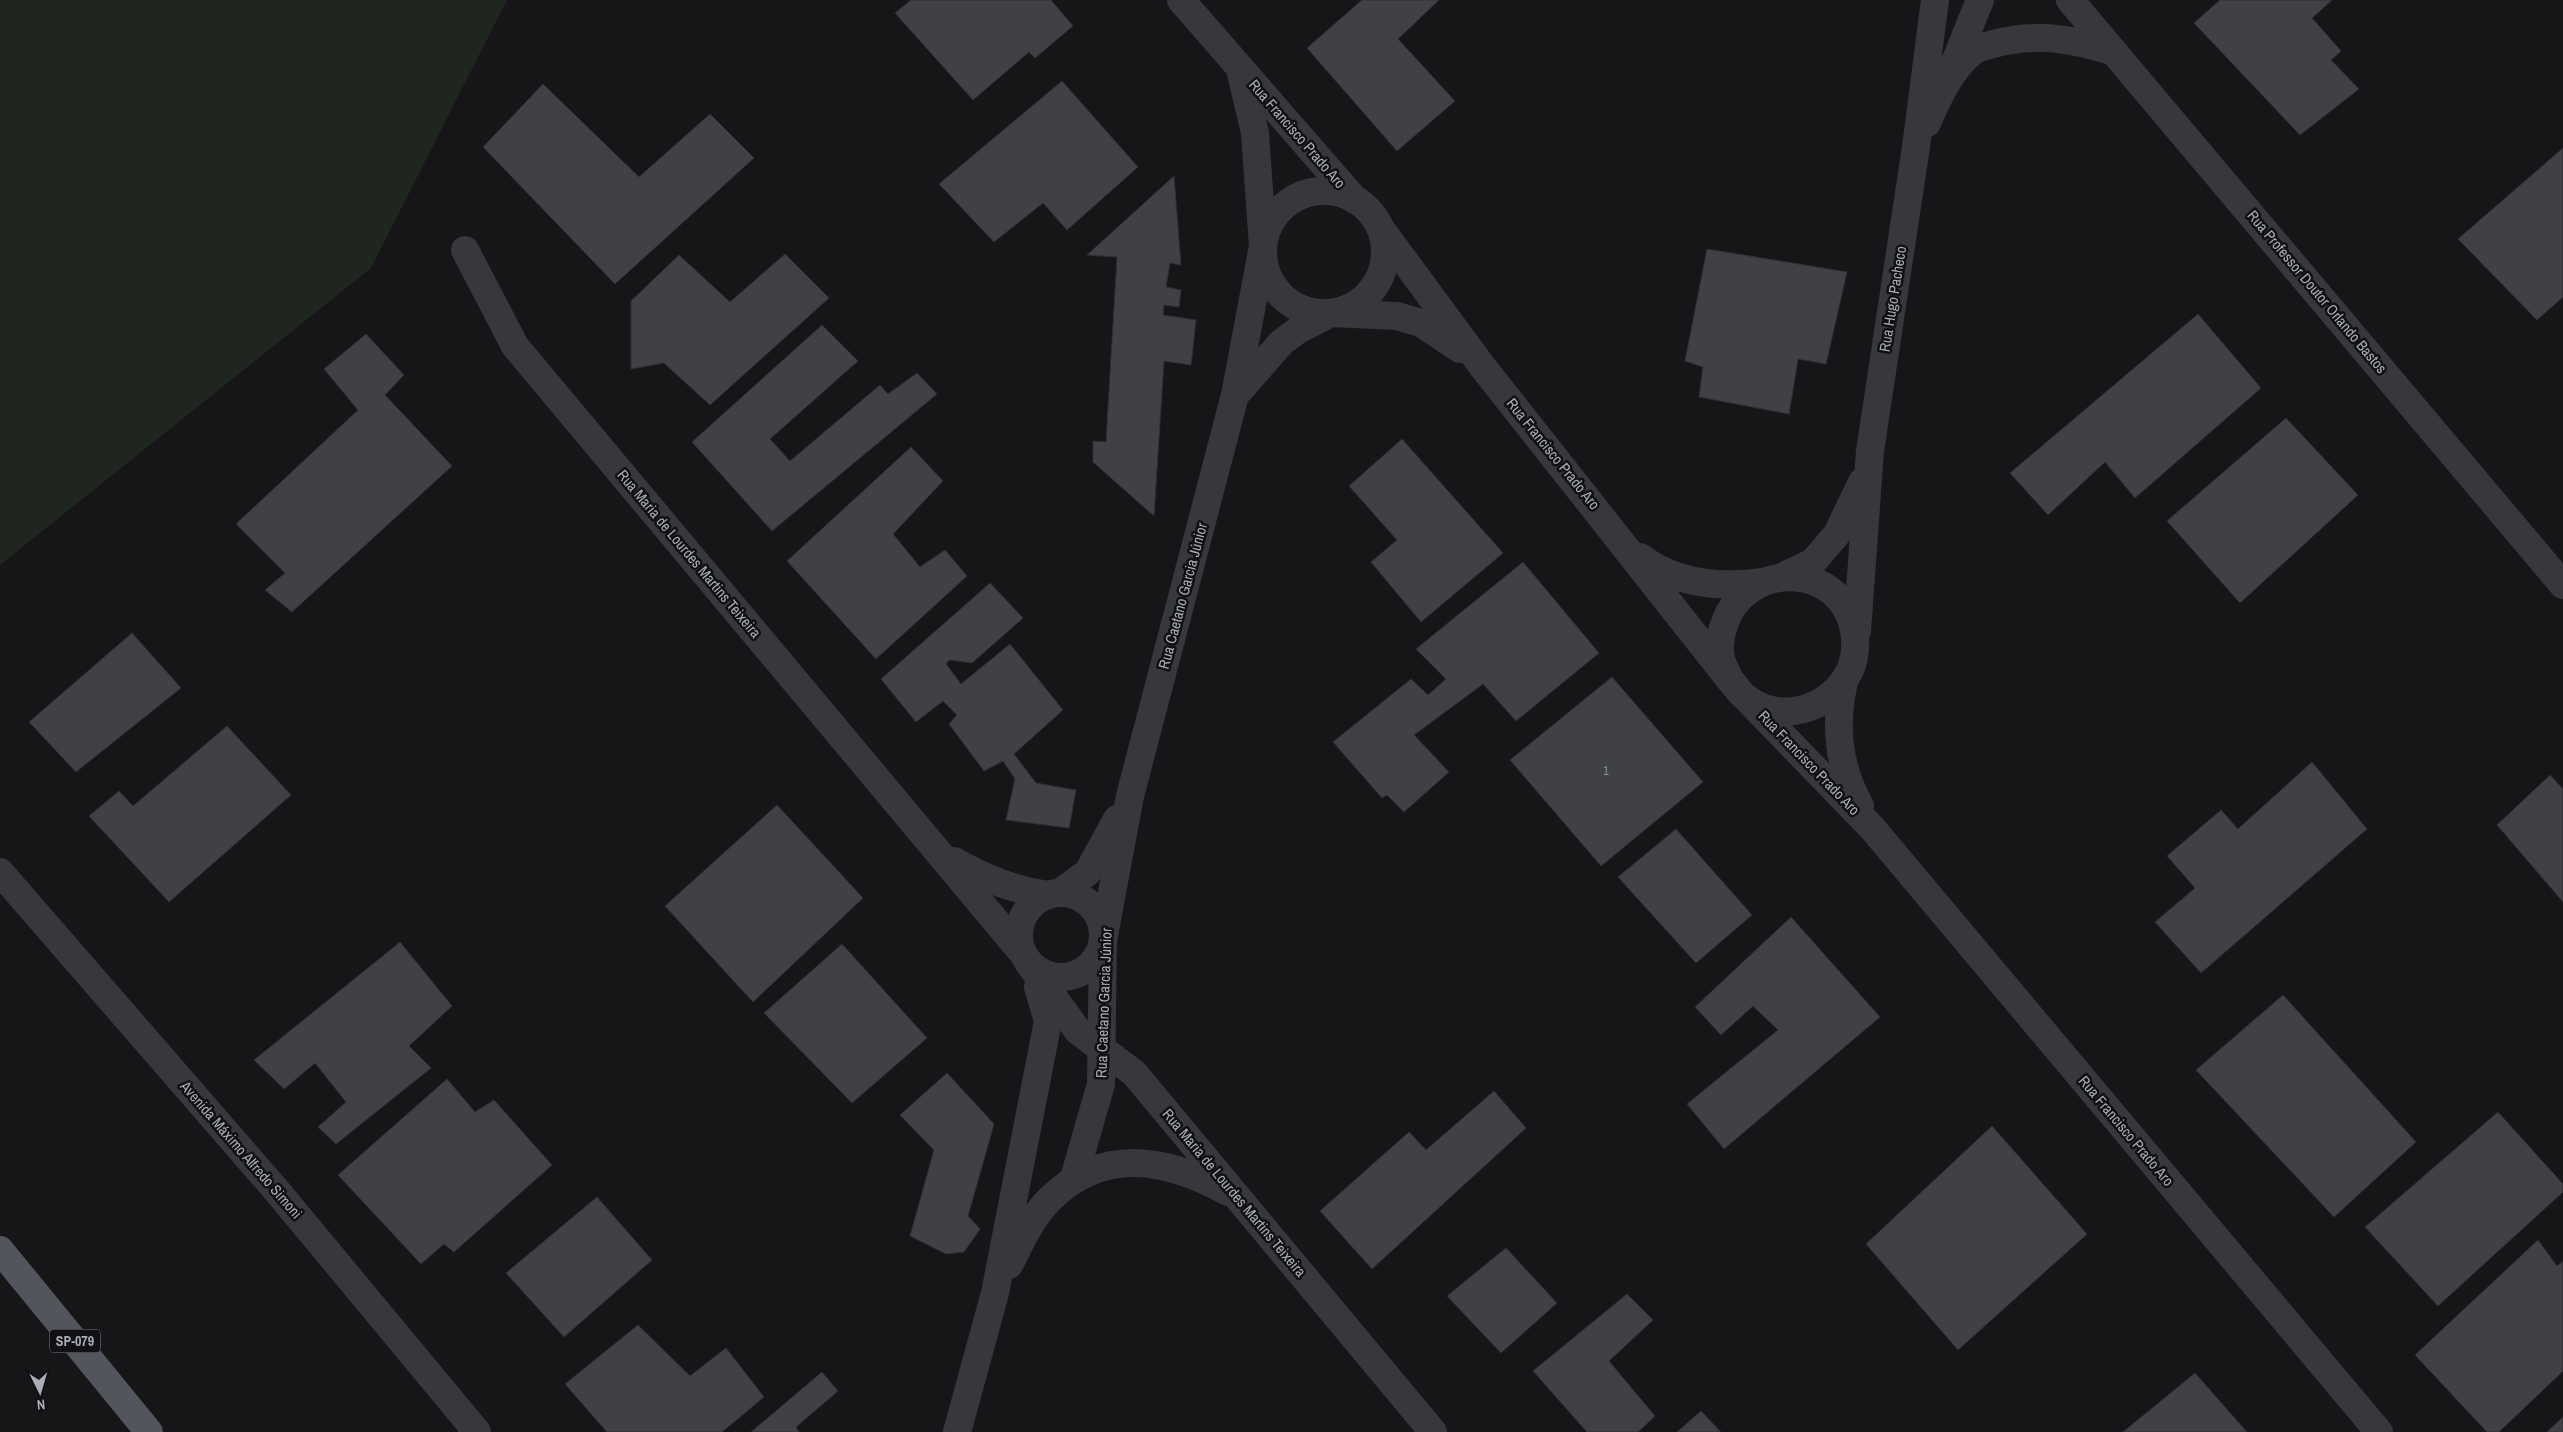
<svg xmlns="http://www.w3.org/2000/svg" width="2563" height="1432" viewBox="0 0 2563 1432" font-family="'Archivo Narrow',sans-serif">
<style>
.green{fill:#1e261f}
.building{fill:#404145;stroke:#303034}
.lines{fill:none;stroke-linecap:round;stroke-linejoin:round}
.street{stroke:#37383d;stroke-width:28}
.primary{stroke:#53555c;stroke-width:28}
.labels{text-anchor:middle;stroke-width:5;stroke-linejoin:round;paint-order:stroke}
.number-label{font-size:12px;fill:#8e929b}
.shield{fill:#111113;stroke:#7b7e86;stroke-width:1}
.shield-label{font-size:14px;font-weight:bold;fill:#a8adb8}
.street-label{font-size:15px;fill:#a8adb8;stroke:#111113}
</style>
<rect width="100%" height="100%" fill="#161618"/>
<!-- green -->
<path class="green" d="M0,0H507L371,268L0,565Z"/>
<!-- building -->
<g class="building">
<path d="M911,0H1051L1073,26L1035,58L1029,52L973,100L895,13Z"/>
<path d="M1362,0H1439L1398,39L1455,101L1397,151L1307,48Z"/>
<path d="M2220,0H2332L2312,18L2341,51L2331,60L2359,89L2300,135L2194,23Z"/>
<path d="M1062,81L1138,167L1067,230L1043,203L994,242L939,184Z"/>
<path d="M543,84L639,177L710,114L754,158L615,284L483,147Z"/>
<path d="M2563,148V297L2537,320L2458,239Z"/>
<path d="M1174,176L1181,265L1170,263L1166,287L1181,290L1179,307L1164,305L1163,315L1196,320L1191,365L1164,361L1154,516L1093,462V441L1106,442L1117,257L1087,255Z"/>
<path d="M1707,249L1847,272L1826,364L1798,359L1789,414L1699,397L1703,367L1685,361Z"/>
<path d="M785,254L829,298L710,405L664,363L631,369V301L679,255L730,302Z"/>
<path d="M2198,314L2261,388L2135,498L2105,462L2048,515L2010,473Z"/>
<path d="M822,325L858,361L770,439L790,461L880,385L888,394L917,373L937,394L772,531L692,442Z"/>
<path d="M366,334L404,375L385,395L452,466L292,612L265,590L285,573L236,524L358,410L324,369Z"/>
<path d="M2286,418L2358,495L2240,603L2167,521Z"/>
<path d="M1402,439L1503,553L1421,622L1371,562L1397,540L1349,486Z"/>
<path d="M911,447L943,481L893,534L920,567L945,550L967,576L876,659L787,561Z"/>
<path d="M1523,562L1599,653L1516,721L1483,684L1414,735L1449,772L1404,812L1387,795L1382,798L1333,742L1411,679L1428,695L1446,679L1416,649Z"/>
<path d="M990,583L1023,618L972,663L949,660L946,664L961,684L1010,644L1063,710L1014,754L1036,783L1076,790L1069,828L1006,820L1015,779L1003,761L984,771L949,724L957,715L943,701L916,722L881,679Z"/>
<path d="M132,633L181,688L76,772L29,722Z"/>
<path d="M1612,677L1703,782L1601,866L1510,760Z"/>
<path d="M227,726L291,795L169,902L89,816L119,791L133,806Z"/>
<path d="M2312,762L2367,829L2201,973L2155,922L2195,888L2167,856L2221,810L2238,829Z"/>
<path d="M2550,775L2563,789V902L2497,825Z"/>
<path d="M777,805L863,898L753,1002L665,906Z"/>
<path d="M1676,829L1752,915L1696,963L1618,877Z"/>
<path d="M1791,917L1880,1017L1724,1149L1687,1104L1778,1030L1753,1006L1721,1035L1695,1007Z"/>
<path d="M400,942L452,1006L409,1046L431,1068L336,1144L318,1127L346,1102L315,1063L284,1089L254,1060Z"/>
<path d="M842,944L927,1038L852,1103L764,1013Z"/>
<path d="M2283,995L2416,1142L2334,1217L2196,1070Z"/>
<path d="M947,1073L994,1124L968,1216L980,1229L964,1252L946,1254L910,1236L934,1150L900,1115Z"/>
<path d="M447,1079L475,1112L494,1100L552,1165L454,1252L444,1244L421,1264L338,1175Z"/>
<path d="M1494,1091L1526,1128L1372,1269L1320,1211L1409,1132L1426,1150Z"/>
<path d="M2498,1112L2563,1184V1192L2438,1306L2365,1227Z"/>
<path d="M1992,1126L2087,1234L1958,1350L1866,1244Z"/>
<path d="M597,1197L652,1260L564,1337L506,1273Z"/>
<path d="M2538,1240L2557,1266L2563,1261V1371L2499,1432H2487L2415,1355Z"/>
<path d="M1506,1248L1557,1303L1501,1353L1447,1296Z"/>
<path d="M1627,1294L1653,1320L1609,1361L1655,1416L1638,1432H1587L1533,1371Z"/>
<path d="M638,1325L690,1376L726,1348L764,1397L722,1432H607L565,1384Z"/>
<path d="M822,1372L838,1391L796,1427L799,1432H751Z"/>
<path d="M2195,1373L2247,1432H2123Z"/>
<path d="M1701,1411L1721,1432H1677Z"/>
<path d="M2563,1417V1432H2547Z"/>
</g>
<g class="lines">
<!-- street -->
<g class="street">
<path d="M1181,0L1355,200"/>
<path d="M2070,0L2563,585"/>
<path d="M1953,67L1980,0"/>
<path d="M1927,123C1938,97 1950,71 1972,52C1977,47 1987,46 1993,44C2036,32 2073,39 2114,52"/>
<circle cx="1324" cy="252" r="61"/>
<path d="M1381,229L1482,366L1730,680C1735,685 1739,692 1745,697C1780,726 1832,709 1850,670C1856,657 1856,643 1854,630C1841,561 1745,560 1724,625C1720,635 1719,648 1721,659C1723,666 1727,673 1730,680"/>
<path d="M465,250L515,346L1020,950"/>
<path d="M1238,392L1281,343L1298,330L1331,313L1397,316L1421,323L1460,349"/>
<path d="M1640,557C1676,584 1718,588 1761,582"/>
<path d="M1784,576L1813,562L1837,534L1862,482"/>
<path d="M1857,631L1870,451L1916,147L1935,0"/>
<path d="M1844,682C1834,726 1838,766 1860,806"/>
<path d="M1750,702L1873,829L2379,1432"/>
<path d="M954,861C986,879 1011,889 1048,895"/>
<path d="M0,872L277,1191L477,1432"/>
<path d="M1061,892L1088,872L1117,819"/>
<circle cx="1061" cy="935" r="42"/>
<path d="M1028,962L1078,1031L1134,1073L1433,1432"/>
<path d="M1074,1178L1101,1084L1103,941L1130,796L1235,395L1263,246L1255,133L1240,69"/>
<path d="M1009,1265C1020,1244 1031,1218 1049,1200C1103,1146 1166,1158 1228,1192"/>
<path d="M957,1432L995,1293L1048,1021L1038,987"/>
</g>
<!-- primary -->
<path class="primary" d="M0,1250L149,1432"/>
</g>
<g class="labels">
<!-- number labels -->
<g class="number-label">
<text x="1606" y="775">1</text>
</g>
<!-- shield labels -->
<rect class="shield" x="50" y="1329.5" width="50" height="23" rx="4"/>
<g class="shield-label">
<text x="75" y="1346">SP-079</text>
</g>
<!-- street labels -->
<g class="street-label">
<text transform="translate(1297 134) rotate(49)" y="5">Rua Francisco Prado Aro</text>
<text transform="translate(2317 292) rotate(50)" y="5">Rua Professor Doutor Orlando Bastos</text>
<text transform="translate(1893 299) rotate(-81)" y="5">Rua Hugo Pacheco</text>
<text transform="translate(1553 454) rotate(51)" y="5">Rua Francisco Prado Aro</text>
<text transform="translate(689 554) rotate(50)" y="5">Rua Maria de Lourdes Martins Teixeira</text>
<text transform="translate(1183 596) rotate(-75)" y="5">Rua Caetano Garcia Júnior</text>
<text transform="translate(1809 763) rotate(46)" y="5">Rua Francisco Prado Aro</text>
<text transform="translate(1104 1003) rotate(-88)" y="5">Rua Caetano Garcia Júnior</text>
<text transform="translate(2126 1131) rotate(50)" y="5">Rua Francisco Prado Aro</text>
<text transform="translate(241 1150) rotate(49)" y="5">Avenida Máximo Alfredo Simoni</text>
<text transform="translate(1234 1193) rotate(50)" y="5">Rua Maria de Lourdes Martins Teixeira</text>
</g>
</g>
<!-- north arrow -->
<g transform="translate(40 1392) rotate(175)" stroke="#111113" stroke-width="4" paint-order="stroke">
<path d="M0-4L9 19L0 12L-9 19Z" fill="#a8adb8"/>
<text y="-8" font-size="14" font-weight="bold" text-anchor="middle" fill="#a8adb8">N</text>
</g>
</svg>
